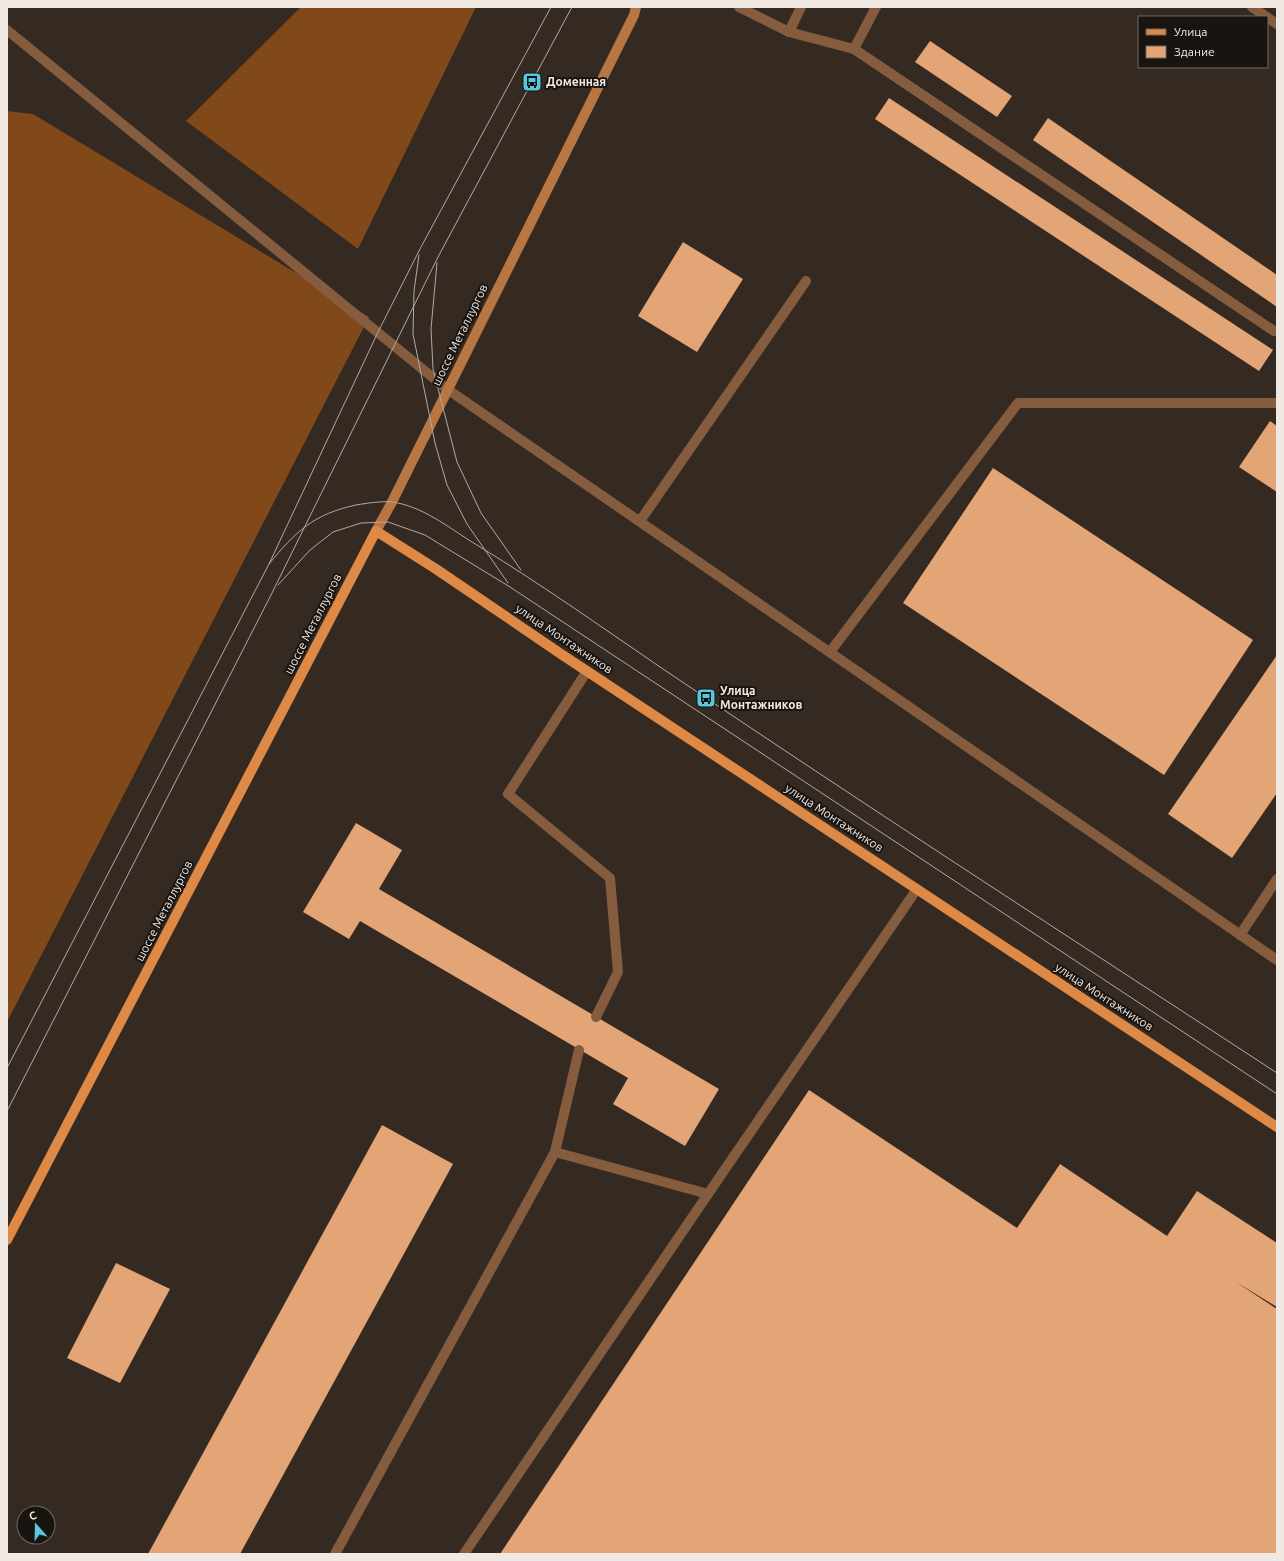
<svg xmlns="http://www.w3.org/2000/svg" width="1284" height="1561" viewBox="0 0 1284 1561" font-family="Ubuntu,sans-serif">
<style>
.forest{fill:#81491a}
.building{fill:#e3a476}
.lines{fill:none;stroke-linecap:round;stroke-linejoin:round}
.service{stroke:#865c3e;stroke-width:10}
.secondary{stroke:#b87643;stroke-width:10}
.primary{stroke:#de8945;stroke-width:10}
.tram{stroke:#b2a9a3;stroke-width:1}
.labels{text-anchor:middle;stroke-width:4;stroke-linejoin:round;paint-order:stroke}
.poi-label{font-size:12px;font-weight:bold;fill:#f0e8e3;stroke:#191410;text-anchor:start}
.street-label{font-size:12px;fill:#f0e8e3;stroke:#191410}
</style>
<rect width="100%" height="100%" fill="#352a22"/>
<!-- forest -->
<g class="forest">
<path d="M301,7H476L358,249L186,121Z"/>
<path d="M7,111L33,114L369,317L7,1022Z"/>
</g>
<!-- building -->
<g class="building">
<path d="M930,41L1012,96L997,117L915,62Z"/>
<path d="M889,98L1273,350L1259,371L875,119Z"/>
<path d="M1048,118L1277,275V307L1033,140Z"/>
<path d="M683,242L743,279L697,352L638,316Z"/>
<path d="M1270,421L1277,426V492L1239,467Z"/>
<path d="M993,468L1253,640L1164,775L903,603Z"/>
<path d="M1277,655V793L1232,858L1168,814Z"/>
<path d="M356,823L402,850L379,889L719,1089L685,1146L613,1104L628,1078L360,921L349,939L303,912Z"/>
<path d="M809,1090L1017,1228L1060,1164L1167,1236L1197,1191L1277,1243V1307L1236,1282L1277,1309V1554H500Z"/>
<path d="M382,1125L453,1164L240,1554H148Z"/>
<path d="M116,1263L170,1289L120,1383L67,1358Z"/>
</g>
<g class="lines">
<!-- service -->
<g class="service">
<path d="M739,7L789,32L854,49L876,7"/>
<path d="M1252,7L1277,24"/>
<path d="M7,30L447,389L1277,960"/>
<path d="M789,32L801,7"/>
<path d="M854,49L1274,331"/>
<path d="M640,521L806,281"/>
<path d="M830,652L1018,403H1277"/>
<path d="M587,671L508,794L610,878L618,972L596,1017"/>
<path d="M1240,935L1277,879"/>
<path d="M555,1152L708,1194"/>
<path d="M335,1554L555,1152L579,1050"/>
<path d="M464,1554L708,1194L917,889"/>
</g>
<!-- secondary -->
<path class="secondary" d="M376,531L392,502L634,15L636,7"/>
<!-- primary -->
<path class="primary" d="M7,1240L376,531L436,569L561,654L1277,1127"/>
<!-- tram -->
<g class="tram">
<path d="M419,255L414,291L413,334L435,443L447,485L467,524L508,583"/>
<path d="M437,263L431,329L433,369L457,462L481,513L521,570"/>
<path d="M269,564C296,531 314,514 356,505C368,503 381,501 392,502C422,506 448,527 472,542C538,582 600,626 663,669C866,806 1072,939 1277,1073"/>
<path d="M278,585L310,550L333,532L361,523L388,522L425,535L510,587L1277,1094"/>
<path d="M7,1068L269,564L378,332L421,247L551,7"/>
<path d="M7,1111L272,593L438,257L572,7"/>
</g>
</g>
<!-- icons -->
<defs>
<symbol id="bus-square" viewBox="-11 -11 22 22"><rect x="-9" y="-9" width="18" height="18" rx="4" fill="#55cadf" stroke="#191410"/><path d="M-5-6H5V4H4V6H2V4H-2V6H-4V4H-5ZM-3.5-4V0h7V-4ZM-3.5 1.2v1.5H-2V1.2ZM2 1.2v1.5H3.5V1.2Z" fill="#111"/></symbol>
</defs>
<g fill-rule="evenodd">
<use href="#bus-square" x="521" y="71" width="22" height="22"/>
<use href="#bus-square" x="695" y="687" width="22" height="22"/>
</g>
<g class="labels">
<!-- poi labels -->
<g class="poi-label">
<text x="546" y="86">Доменная</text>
<text x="720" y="695">Улица<tspan x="720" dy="14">Монтажников</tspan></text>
</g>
<!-- street labels -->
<g class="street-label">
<text transform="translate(460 335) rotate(-64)" y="4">шоссе Металлургов</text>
<text transform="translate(313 624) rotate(-63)" y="4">шоссе Металлургов</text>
<text transform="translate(564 639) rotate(34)" y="4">улица Монтажников</text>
<text transform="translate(834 818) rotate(33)" y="4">улица Монтажников</text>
<text transform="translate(164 911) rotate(-63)" y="4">шоссе Металлургов</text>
<text transform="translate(1104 997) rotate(33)" y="4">улица Монтажников</text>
</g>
</g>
<!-- border -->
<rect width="1284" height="1561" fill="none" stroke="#f0e8e3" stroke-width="16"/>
<!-- legend -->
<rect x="1138" y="16" width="130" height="52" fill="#191410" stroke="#6f6964"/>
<rect x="1146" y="29" width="20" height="6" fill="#de8945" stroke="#6f6964"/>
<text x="1174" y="36" font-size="12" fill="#f0e8e3">Улица</text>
<rect x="1146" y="46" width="20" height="12" fill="#e3a476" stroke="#6f6964"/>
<text x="1174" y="56" font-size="12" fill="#f0e8e3">Здание</text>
<!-- north arrow -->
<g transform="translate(36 1525) rotate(340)"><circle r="19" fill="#191410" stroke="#6f6964"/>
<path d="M0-3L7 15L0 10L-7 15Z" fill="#55cadf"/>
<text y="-6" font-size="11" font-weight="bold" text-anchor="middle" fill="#f0e8e3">С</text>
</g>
</svg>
